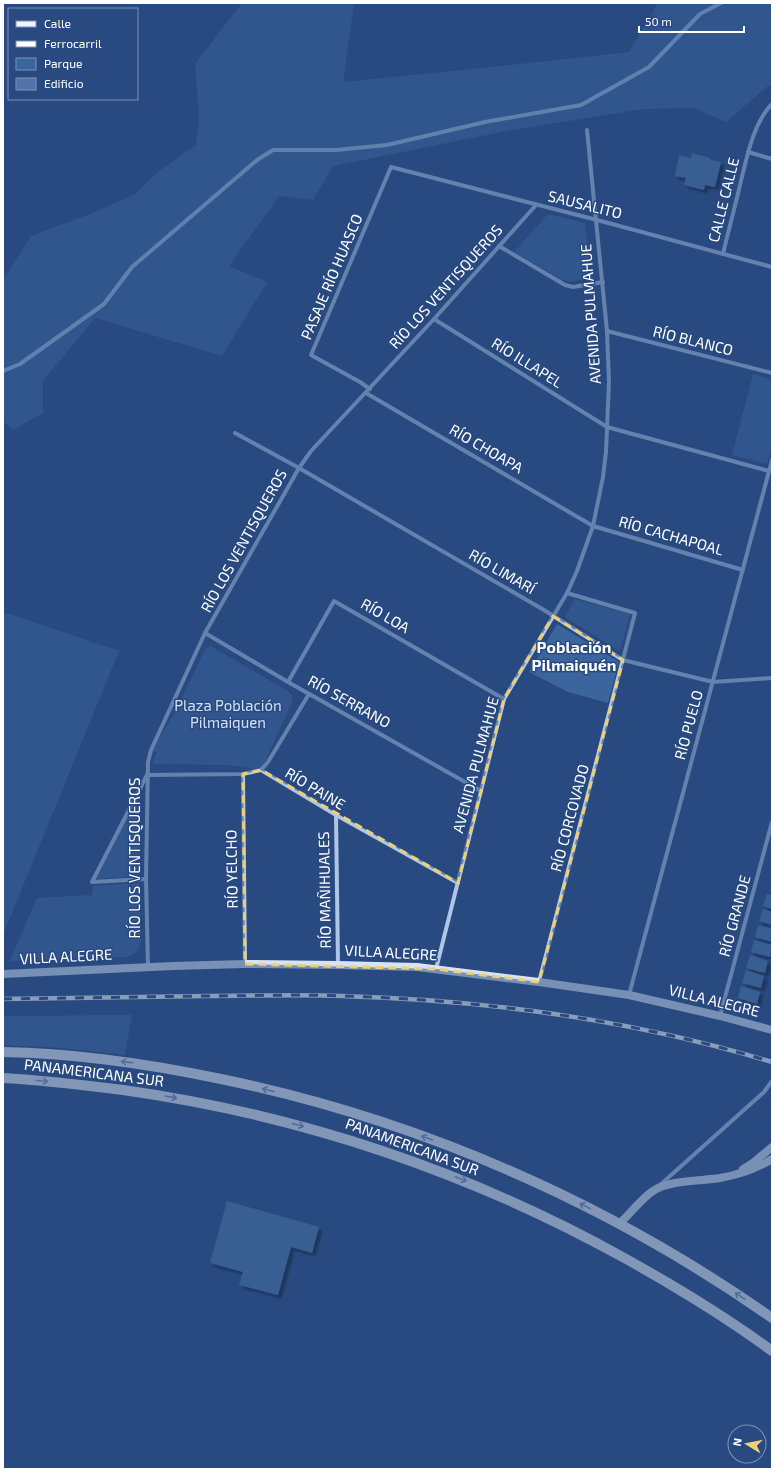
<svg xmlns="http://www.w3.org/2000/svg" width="775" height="1472" viewBox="0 0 775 1472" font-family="'Exo 2',sans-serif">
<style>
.green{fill:#3c649d}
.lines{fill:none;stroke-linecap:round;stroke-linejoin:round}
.stream{stroke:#a4c0e6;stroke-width:4}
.building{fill:#5074a9;filter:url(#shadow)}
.street{stroke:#afc5e6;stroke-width:4}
.secondary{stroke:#d8e4f6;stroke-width:8}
.primary{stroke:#f0f4fd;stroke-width:10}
.rail-casing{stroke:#fff;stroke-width:4.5}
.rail{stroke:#284a80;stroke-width:3;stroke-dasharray:9;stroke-linecap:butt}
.oneway{stroke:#8296b8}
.marked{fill:none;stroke:#edd075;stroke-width:3;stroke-dasharray:8 5;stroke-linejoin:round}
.labels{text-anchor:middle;stroke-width:3;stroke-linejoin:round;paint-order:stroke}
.street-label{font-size:15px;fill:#fff;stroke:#284a80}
.park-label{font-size:15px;fill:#d2e0f5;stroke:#284a80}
.neighbourhood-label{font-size:16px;font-weight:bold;fill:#fff;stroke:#284a80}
</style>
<defs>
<filter id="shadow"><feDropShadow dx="3.5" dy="3.5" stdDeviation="1" flood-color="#0009"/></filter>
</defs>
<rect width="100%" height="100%" fill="#284a80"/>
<!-- green -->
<g class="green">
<path d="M242,3H354L343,82L492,67L629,52L658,3H772V87L769,85L726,122L694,108L643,109L507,131L333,166L313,200L279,196L229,266L267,282L222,356L95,318L43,381V413L13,430L3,421V280L31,236L90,214L135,194L159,171L196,145L199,118L195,64Z"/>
<path d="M548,214L585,223L591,278L570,282L562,280L514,252Z"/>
<path d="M753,374L772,380V446L767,464L732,455Z"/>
<path d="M575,599L630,614L620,651L565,617Z"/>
<path d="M3,612L119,651L3,935Z"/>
<path d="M557,624L619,662L608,703L568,692L529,672Z"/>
<path d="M211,646L289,692L292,696V703L261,770L229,765L152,764L157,752L151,751L177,709L205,649Z"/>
<path d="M138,796L139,876L96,879Z"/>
<path d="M139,883L141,942C138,951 136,954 127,957L10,961L37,898L92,895L93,886Z"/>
<path d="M132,1015L125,1055L63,1048L3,1045V1016Z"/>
</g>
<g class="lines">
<!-- stream -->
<path class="stream" d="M3,371L20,364L104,304L132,267L257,160L273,150H336L387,145L485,122L581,105L649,67L700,14L721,3"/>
</g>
<!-- building -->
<g class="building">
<path d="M692,153L710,158L709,159L721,162L715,187L705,185L704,190L684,185L686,178L675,176L679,155L691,158Z"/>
<path d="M767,894L772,896V909L763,906Z"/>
<path d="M763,909L772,912V925L759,921Z"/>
<path d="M758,925L772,929V942L755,937Z"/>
<path d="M754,940L772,945L770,957L751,952Z"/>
<path d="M750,955L768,961L765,973L746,968Z"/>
<path d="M746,970L764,976L761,988L742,983Z"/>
<path d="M741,986L760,992L757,1004L738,998Z"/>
<path d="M227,1201L319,1227L312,1253L291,1247L278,1295L239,1285L243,1272L210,1263Z"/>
</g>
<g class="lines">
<!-- street -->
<g class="street">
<path d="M748,152L772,159"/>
<path d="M499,246L565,285L573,287L603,282"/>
<path d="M723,254C728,232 734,211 739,189C746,162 752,124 772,104"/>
<path d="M434,319L607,427L769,471"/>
<path d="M607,331L772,373"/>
<path d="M370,389L360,382L311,355L391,167L597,220L772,267"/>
<path d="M366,393L593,526L743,570"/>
<path d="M235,433L299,468L544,610L623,660L713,682L772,678"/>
<path d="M205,633L288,682L481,791"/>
<path d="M288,682L334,601L504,699"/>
<path d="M261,770L268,762L309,694"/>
<path d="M243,774L245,964"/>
<path d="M336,815L338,965"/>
<path d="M146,879L92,882L147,775L243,774L261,770L336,815L458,883"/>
<path d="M148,967L146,879L148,762L151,750L205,633L299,468L311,451L434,319L536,205"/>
<path d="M436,969L504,699L567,593L577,571L593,526L603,477L606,452L609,382L607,331L587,130"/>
<path d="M539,982L635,613L567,593"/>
<path d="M629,995L772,460"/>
<path d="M720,1016L772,822"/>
<path d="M660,1185L764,1092L772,1081"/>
</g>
<!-- secondary -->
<g class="secondary">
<path d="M3,974L173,966L245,964L338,965L417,967L539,982L629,995L720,1016L772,1030"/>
<path d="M743,1169L754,1162L772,1147"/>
<path d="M620,1223C629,1215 643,1197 653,1191C669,1180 701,1181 720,1178C738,1175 756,1169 772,1159"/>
</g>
<!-- primary -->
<g class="primary">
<path d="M3,1052C76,1053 149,1064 221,1079C419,1120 607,1202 772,1318"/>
<path d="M3,1078C43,1080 83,1085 123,1090C301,1115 472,1173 628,1260C678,1288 726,1317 772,1351"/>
</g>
<defs>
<path id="rail" d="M3,999C71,998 138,997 206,996C251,996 297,994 342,996C487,1000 633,1020 772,1062"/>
</defs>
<!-- rail casing -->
<use href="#rail" class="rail-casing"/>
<!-- rail -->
<use href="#rail" class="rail"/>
</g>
<!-- one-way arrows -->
<defs><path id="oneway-shaft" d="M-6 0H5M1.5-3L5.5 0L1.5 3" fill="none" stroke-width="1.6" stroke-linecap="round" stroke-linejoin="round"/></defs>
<g class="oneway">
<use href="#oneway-shaft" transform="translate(127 1062) rotate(-173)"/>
<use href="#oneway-shaft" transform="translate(42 1081) rotate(5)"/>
<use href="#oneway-shaft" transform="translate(268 1090) rotate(-166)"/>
<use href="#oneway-shaft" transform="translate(171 1097) rotate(10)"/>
<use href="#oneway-shaft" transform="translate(298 1125) rotate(15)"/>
<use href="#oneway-shaft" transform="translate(427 1138) rotate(-160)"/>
<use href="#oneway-shaft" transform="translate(461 1179) rotate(22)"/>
<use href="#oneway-shaft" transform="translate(585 1206) rotate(-154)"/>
<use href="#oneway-shaft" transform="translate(740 1296) rotate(-146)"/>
</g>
<!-- marked area -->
<path d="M0 0H775V1472H0ZM553,616L623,660L539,982L436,969L245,964L243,774L261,770L458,883L504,699Z" fill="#284a80" fill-opacity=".55" fill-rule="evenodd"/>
<path class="marked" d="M553,616L623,660L539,982L436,969L245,964L243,774L261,770L458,883L504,699Z"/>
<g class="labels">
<!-- street labels -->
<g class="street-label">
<text transform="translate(724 200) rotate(-76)" y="5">CALLE CALLE</text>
<text transform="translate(585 205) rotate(14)" y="5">SAUSALITO</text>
<text transform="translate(332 277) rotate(-67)" y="5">PASAJE RÍO HUASCO</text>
<text transform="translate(446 287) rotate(-48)" y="5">RÍO LOS VENTISQUEROS</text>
<text transform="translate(591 314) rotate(-94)" y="5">AVENIDA PULMAHUE</text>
<text transform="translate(693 341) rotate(14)" y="5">RÍO BLANCO</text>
<text transform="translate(527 363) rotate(32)" y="5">RÍO ILLAPEL</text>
<text transform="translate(486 449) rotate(30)" y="5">RÍO CHOAPA</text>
<text transform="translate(671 536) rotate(16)" y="5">RÍO CACHAPOAL</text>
<text transform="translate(244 541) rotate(-61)" y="5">RÍO LOS VENTISQUEROS</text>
<text transform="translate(502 572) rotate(30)" y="5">RÍO LIMARÍ</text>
<text transform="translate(385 616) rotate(30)" y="5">RÍO LOA</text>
<text transform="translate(349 702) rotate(29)" y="5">RÍO SERRANO</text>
<text transform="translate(689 725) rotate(-75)" y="5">RÍO PUELO</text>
<text transform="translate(476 765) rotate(-75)" y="5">AVENIDA PULMAHUE</text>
<text transform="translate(315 789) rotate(31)" y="5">RÍO PAINE</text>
<text transform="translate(570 818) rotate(-75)" y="5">RÍO CORCOVADO</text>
<text transform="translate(135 858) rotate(-90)" y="5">RÍO LOS VENTISQUEROS</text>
<text transform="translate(232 869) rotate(-91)" y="5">RÍO YELCHO</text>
<text transform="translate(325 890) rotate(-91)" y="5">RÍO MAÑIHUALES</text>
<text transform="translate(735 916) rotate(-75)" y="5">RÍO GRANDE</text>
<text transform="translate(391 953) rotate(3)" y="5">VILLA ALEGRE</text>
<text transform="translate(66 957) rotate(-3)" y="5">VILLA ALEGRE</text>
<text transform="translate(714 1001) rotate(14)" y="5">VILLA ALEGRE</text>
<text transform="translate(94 1073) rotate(7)" y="5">PANAMERICANA SUR</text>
<text transform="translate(412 1147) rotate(20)" y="5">PANAMERICANA SUR</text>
</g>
<!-- park labels -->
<g class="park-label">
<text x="228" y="711">Plaza Población<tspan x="228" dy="17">Pilmaiquen</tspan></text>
</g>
<!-- neighbourhood labels -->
<g class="neighbourhood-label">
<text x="574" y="653">Población<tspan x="574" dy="18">Pilmaiquén</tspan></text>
</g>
</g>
<!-- border -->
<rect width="775" height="1472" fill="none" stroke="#ffffff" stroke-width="8"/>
<!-- legend -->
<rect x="8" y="8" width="130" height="92" fill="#284a80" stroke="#7e92b3"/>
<rect x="16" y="21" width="20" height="6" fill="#f0f4fd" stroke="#7e92b3"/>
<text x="44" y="28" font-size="12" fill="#ffffff">Calle</text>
<rect x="16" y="41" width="20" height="6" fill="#ffffff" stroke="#7e92b3"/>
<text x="44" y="48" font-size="12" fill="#ffffff">Ferrocarril</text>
<rect x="16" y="58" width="20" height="12" fill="#3c649d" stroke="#7e92b3"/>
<text x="44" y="68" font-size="12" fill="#ffffff">Parque</text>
<rect x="16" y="78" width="20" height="12" fill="#5074a9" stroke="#7e92b3"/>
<text x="44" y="88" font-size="12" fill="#ffffff">Edificio</text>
<!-- north arrow -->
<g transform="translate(747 1444) rotate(280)"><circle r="19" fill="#284a80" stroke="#7e92b3"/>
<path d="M0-3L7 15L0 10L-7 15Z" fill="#edd075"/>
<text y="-6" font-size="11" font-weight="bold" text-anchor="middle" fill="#ffffff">N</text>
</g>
<!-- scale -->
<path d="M639 26v6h105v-6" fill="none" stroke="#ffffff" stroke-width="2"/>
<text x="645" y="26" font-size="12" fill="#ffffff" stroke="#284a80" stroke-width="3" paint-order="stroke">50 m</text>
</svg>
